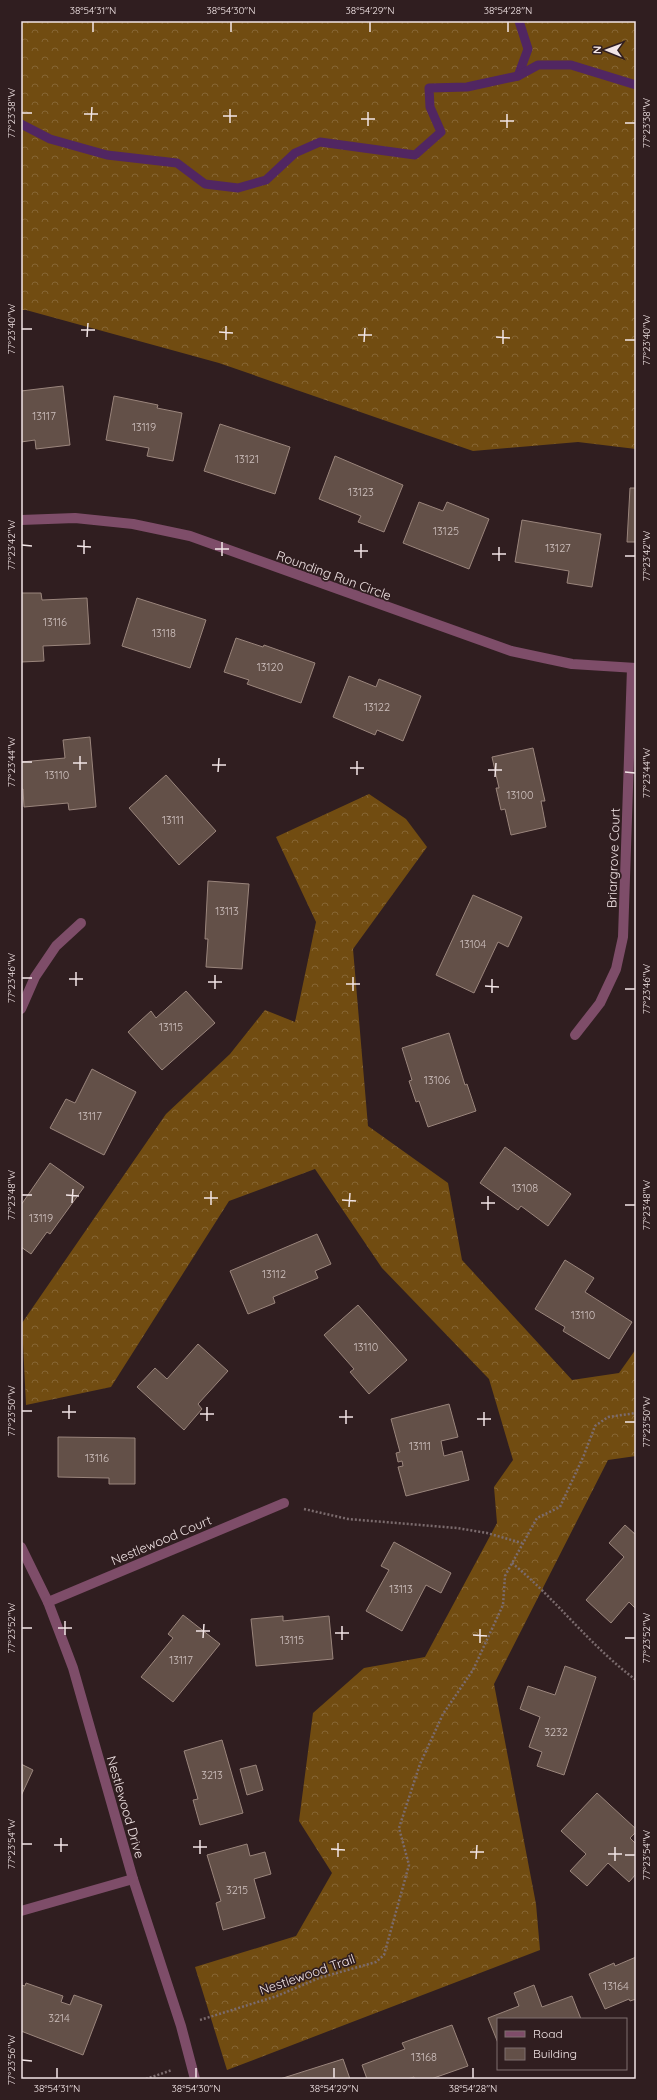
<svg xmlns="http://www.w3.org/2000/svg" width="657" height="2100" viewBox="0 0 657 2100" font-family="Quicksand,sans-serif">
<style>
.forest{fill:url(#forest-crowns)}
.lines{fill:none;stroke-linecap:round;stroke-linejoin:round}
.stream{stroke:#512662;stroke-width:9}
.building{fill:#635048;stroke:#9a857c}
.path{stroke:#7b6b6d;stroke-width:2.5;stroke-dasharray:2 2;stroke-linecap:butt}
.street{stroke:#7e4d69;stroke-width:10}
.ticks{fill:none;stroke:#f2e5e6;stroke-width:1.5}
.labels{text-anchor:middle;stroke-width:3.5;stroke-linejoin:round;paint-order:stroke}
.number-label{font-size:11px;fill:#cec0be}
.street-label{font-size:13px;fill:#f2e5e6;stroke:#301e20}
.neatline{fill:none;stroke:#f2e5e6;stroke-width:1.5}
.ticks-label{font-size:10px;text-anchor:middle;fill:#f2e5e6}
</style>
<defs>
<pattern id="forest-crowns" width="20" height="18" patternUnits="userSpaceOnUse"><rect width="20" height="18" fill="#714c11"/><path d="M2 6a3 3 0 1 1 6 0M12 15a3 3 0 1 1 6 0" fill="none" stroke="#866634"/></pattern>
</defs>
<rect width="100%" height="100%" fill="#301e20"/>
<!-- forest -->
<g class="forest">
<path d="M21,21H636V449L578,442L473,451L219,363L26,310H21Z"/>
<path d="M369,794L406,819L427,847L353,949L368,1126L448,1183L462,1260L572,1380L619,1373L636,1349V1456L608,1460L494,1684L536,1904L540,1950L227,2070L195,1967L296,1936L332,1873L299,1821L313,1713L364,1668L425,1657L497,1523L494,1487L513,1460L489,1379L382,1268L315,1169L229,1201L111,1387L26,1405L22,1323L166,1114L230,1054L265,1010L295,1022L316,922L276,837Z"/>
</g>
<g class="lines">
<!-- stream -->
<g class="stream">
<path d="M518,76L528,49L519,21"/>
<path d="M21,124L50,139L107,155L177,163L205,184L238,188L266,180L295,153L320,142L415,155L441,132L430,107L429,88L467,87L518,76L538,65H571L636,85"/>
</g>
</g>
<!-- building -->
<g class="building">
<path d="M63,386L70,445L36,449L35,440L21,442V391Z"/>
<path d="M114,396L158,405L157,408L182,413L173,461L147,456L149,448L106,440Z"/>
<path d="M220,424L290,447L275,494L204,471Z"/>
<path d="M335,456L403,485L384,532L358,522L361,516L319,499Z"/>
<path d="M630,488H636V542H627Z"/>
<path d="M419,502L443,511L447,502L489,519L469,569L403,543Z"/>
<path d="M522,520L601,534L592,587L567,583L569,571L515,562Z"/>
<path d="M21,593H41L42,600L87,598L90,644L43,646L44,661L21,662Z"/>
<path d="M137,598L206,620L190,668L122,646Z"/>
<path d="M236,638L263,647L264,645L315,663L301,703L247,684L249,680L224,672Z"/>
<path d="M349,676L376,687L379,679L421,696L403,741L377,730L375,735L333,717Z"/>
<path d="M90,737L96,807L69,810L68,803L24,807L23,789H21V762L65,758L63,740Z"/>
<path d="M533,748L545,801H541L546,827L511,835L505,809L501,810L496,788H499L492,757Z"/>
<path d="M166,775L216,831L179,865L129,808Z"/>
<path d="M208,881L249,884L242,969L206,967L208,939H205Z"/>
<path d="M473,895L522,917L508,947L498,942L474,993L436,975Z"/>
<path d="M186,991L215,1023L162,1070L128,1032L151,1011L156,1018Z"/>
<path d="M449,1033L465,1085L467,1084L476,1111L428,1127L419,1101L416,1102L409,1081L412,1080L402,1048Z"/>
<path d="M92,1069L136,1092L104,1155L50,1128L66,1099L75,1103Z"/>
<path d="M505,1147L571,1194L548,1226L521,1206L518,1210L480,1183Z"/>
<path d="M50,1163L84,1187L50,1234L47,1232L31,1254L21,1247V1205Z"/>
<path d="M317,1234L331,1264L315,1271L318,1278L273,1297L275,1303L248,1314L230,1271Z"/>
<path d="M565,1260L594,1278L585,1292L632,1322L609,1359L563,1331L565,1327L535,1309Z"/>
<path d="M358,1305L407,1360L369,1394L350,1372L354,1369L324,1335Z"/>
<path d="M198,1344L228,1371L198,1404L202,1409L184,1430L137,1387L155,1368L167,1379Z"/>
<path d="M449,1404L458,1437L441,1441L444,1456L462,1451L469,1480L406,1496L398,1467L403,1466L402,1461L398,1462L396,1453L400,1452L391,1419Z"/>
<path d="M58,1437L135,1438V1484H109V1478L58,1477Z"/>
<path d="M625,1525L636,1535V1609L629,1602L611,1623L586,1600L624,1557L609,1543Z"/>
<path d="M394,1542L451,1573L441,1593L426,1585L402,1631L366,1611L389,1570L381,1566Z"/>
<path d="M183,1615L220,1644L173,1702L141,1677L173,1638L168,1634Z"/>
<path d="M283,1616V1621L329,1616L333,1659L256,1666L251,1619Z"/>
<path d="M565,1666L596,1677L564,1775L537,1766L542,1752L529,1747L540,1717L520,1709L528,1686L555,1695Z"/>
<path d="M222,1740L243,1813L200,1825L193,1800L198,1799L184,1751Z"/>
<path d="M21,1764L33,1770L21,1796Z"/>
<path d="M256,1765L263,1790L247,1795L240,1769Z"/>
<path d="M597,1793L636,1829V1832L630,1838L636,1844V1874L629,1882L608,1863L587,1886L570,1871L586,1854L561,1831Z"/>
<path d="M247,1844L250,1856L265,1852L271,1874L254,1879L265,1918L223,1930L216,1903L221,1901L207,1855Z"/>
<path d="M636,1957V1999L630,2001L629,1999L605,2009L589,1974L614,1963L615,1966Z"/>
<path d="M26,1983L63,1996L61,2002L70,2005L74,1995L102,2005L83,2055L21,2031V1985L25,1986Z"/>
<path d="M534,1985L542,2007L572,1996L581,2019H498V2043L488,2018L519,2006L514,1993Z"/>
<path d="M452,2025L468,2066L431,2079H415L414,2077L407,2079H367L362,2065L405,2049L402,2043Z"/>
<path d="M343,2059L350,2079H280Z"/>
</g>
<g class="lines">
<!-- path -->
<g class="path">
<path d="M304,1509L348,1519L457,1528L487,1533L522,1543"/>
<path d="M512,1563C556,1599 590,1646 636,1680"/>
<path d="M200,2020L277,1996L319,1978L376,1962L384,1955L409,1865L399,1828L420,1764L443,1714L473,1670L503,1605L505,1576L537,1518L560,1507L584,1455L595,1426L608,1417L636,1413"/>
<path d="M146,2079L172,2070"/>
</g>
<!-- street -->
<g class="street">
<path d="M21,520L75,518L133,524L190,536L511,651L572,664L636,668"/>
<path d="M21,1009L35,977L56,946L81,923"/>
<path d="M575,1035L600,1003L616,969L623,937L632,668"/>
<path d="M21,1547L48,1602L73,1668L133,1879L181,2026L195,2079"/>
<path d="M48,1602L284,1503"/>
<path d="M21,1911L133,1879"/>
</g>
</g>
<!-- ticks -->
<path class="ticks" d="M93,32V22M231,32V22M370,32V22M508,32V22M22,113H32M84,114H98M223,116H237M361,119H375M91,121L92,107M500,121H514M230,123V109M625,123H635M368,126V112M507,128V114M22,329H32M81,330H95M219,332L233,333M358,335H372M87,337L88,323M496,337L510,338M226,340V326M625,340H635M364,342L365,328M503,344V330M22,545L32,546M77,546L91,547M215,549H229M354,551H368M84,554V540M492,554H506M222,556V542M625,556H635M361,558V544M499,561V547M22,762H32M73,763H87M212,765H226M350,768H364M80,770V756M488,770H502M218,772L219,758M625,772L635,773M357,775V761M495,777L496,763M22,978H32M69,979H83M208,982H222M346,984H360M76,986V972M485,986L499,987M215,989V975M625,989H635M353,991V977M492,993V979M22,1195H32M66,1195L79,1196M204,1198H218M342,1200L356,1201M72,1203L73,1189M481,1203H495M211,1205V1191M625,1205H635M349,1207L350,1193M488,1210V1196M22,1411H32M62,1412H76M200,1414H214M339,1417H353M69,1419V1405M477,1419H491M207,1421V1407M625,1422H635M346,1424V1410M484,1426V1412M22,1628H32M58,1628H72M196,1631H210M335,1633H349M65,1635V1621M473,1635L487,1636M203,1638L204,1624M625,1638H635M342,1640V1626M480,1643V1629M22,1844H32M54,1845H68M193,1847H207M331,1849L345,1850M61,1852V1838M470,1852H484M200,1854V1840M608,1854H622M625,1855H635M338,1857V1843M476,1859L477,1845M615,1861V1847M22,2060L32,2061M57,2078V2068M196,2078V2068M334,2078V2068M473,2078V2068"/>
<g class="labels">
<!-- number labels -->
<g class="number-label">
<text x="44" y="420">13117</text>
<text x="144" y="431">13119</text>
<text x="247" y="463">13121</text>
<text x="361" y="496">13123</text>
<text x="446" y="535">13125</text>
<text x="558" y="552">13127</text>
<text x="55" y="626">13116</text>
<text x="164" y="637">13118</text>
<text x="270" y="671">13120</text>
<text x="377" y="711">13122</text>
<text x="57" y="779">13110</text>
<text x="520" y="799">13100</text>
<text x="173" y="824">13111</text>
<text x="227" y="915">13113</text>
<text x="473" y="948">13104</text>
<text x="171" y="1031">13115</text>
<text x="437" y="1084">13106</text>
<text x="90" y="1120">13117</text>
<text x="525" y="1192">13108</text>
<text x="41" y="1222">13119</text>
<text x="274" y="1278">13112</text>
<text x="583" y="1319">13110</text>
<text x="366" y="1351">13110</text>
<text x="420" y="1450">13111</text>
<text x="97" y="1462">13116</text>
<text x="401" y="1593">13113</text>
<text x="292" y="1644">13115</text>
<text x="181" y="1664">13117</text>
<text x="556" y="1736">3232</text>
<text x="212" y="1779">3213</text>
<text x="237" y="1894">3215</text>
<text x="616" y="1990">13164</text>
<text x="59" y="2022">3214</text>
<text x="424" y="2061">13168</text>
</g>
<!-- street labels -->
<g class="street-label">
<text transform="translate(334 575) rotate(20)" y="5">Rounding Run Circle</text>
<text transform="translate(613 858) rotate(-88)" y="5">Briargrove Court</text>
<text transform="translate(161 1540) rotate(-23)" y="5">Nestlewood Court</text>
<text transform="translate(126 1807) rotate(74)" y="5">Nestlewood Drive</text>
<text transform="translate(307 1974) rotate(-19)" y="5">Nestlewood Trail</text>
</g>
</g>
<!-- border -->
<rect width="657" height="2100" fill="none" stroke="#301e20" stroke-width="44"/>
<!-- legend -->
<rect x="497" y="2018" width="130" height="52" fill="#301e20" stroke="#7e6e6f"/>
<rect x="505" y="2031" width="20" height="6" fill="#7e4d69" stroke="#7e6e6f"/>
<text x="533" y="2038" font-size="12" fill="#f2e5e6">Road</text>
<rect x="505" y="2048" width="20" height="12" fill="#635048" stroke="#7e6e6f"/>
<text x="533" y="2058" font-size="12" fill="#f2e5e6">Building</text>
<!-- north arrow -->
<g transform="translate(607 50) rotate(271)" stroke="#301e20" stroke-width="3" paint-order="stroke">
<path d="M0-3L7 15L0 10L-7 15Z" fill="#f2e5e6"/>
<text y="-6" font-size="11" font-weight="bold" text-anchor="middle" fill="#f2e5e6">N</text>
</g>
<rect x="22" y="22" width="613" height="2056" class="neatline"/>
<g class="ticks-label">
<text x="93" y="14">38°54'31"N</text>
<text x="231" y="14">38°54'30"N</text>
<text x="370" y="14">38°54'29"N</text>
<text x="508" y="14">38°54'28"N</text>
<text transform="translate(11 113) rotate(-90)" y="4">77°23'38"W</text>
<text transform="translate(646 123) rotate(-90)" y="4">77°23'38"W</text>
<text transform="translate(11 329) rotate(-90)" y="4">77°23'40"W</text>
<text transform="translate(646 340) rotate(-90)" y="4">77°23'40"W</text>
<text transform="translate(11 545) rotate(-90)" y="4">77°23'42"W</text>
<text transform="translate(646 556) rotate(-90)" y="4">77°23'42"W</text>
<text transform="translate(11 762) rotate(-90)" y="4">77°23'44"W</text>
<text transform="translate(646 773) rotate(-90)" y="4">77°23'44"W</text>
<text transform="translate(11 978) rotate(-90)" y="4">77°23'46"W</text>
<text transform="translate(646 989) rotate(-90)" y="4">77°23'46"W</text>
<text transform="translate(11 1195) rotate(-90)" y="4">77°23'48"W</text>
<text transform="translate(646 1205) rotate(-90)" y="4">77°23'48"W</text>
<text transform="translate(11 1411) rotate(-90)" y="4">77°23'50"W</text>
<text transform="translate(646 1422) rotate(-90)" y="4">77°23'50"W</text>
<text transform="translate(11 1628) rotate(-90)" y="4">77°23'52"W</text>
<text transform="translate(646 1638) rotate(-90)" y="4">77°23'52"W</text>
<text transform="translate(11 1844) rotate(-90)" y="4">77°23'54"W</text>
<text transform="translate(646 1855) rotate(-90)" y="4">77°23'54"W</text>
<text transform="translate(11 2060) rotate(-90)" y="4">77°23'56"W</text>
<text x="57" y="2092">38°54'31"N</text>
<text x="196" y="2092">38°54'30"N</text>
<text x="334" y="2092">38°54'29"N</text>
<text x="473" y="2092">38°54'28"N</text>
</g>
</svg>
